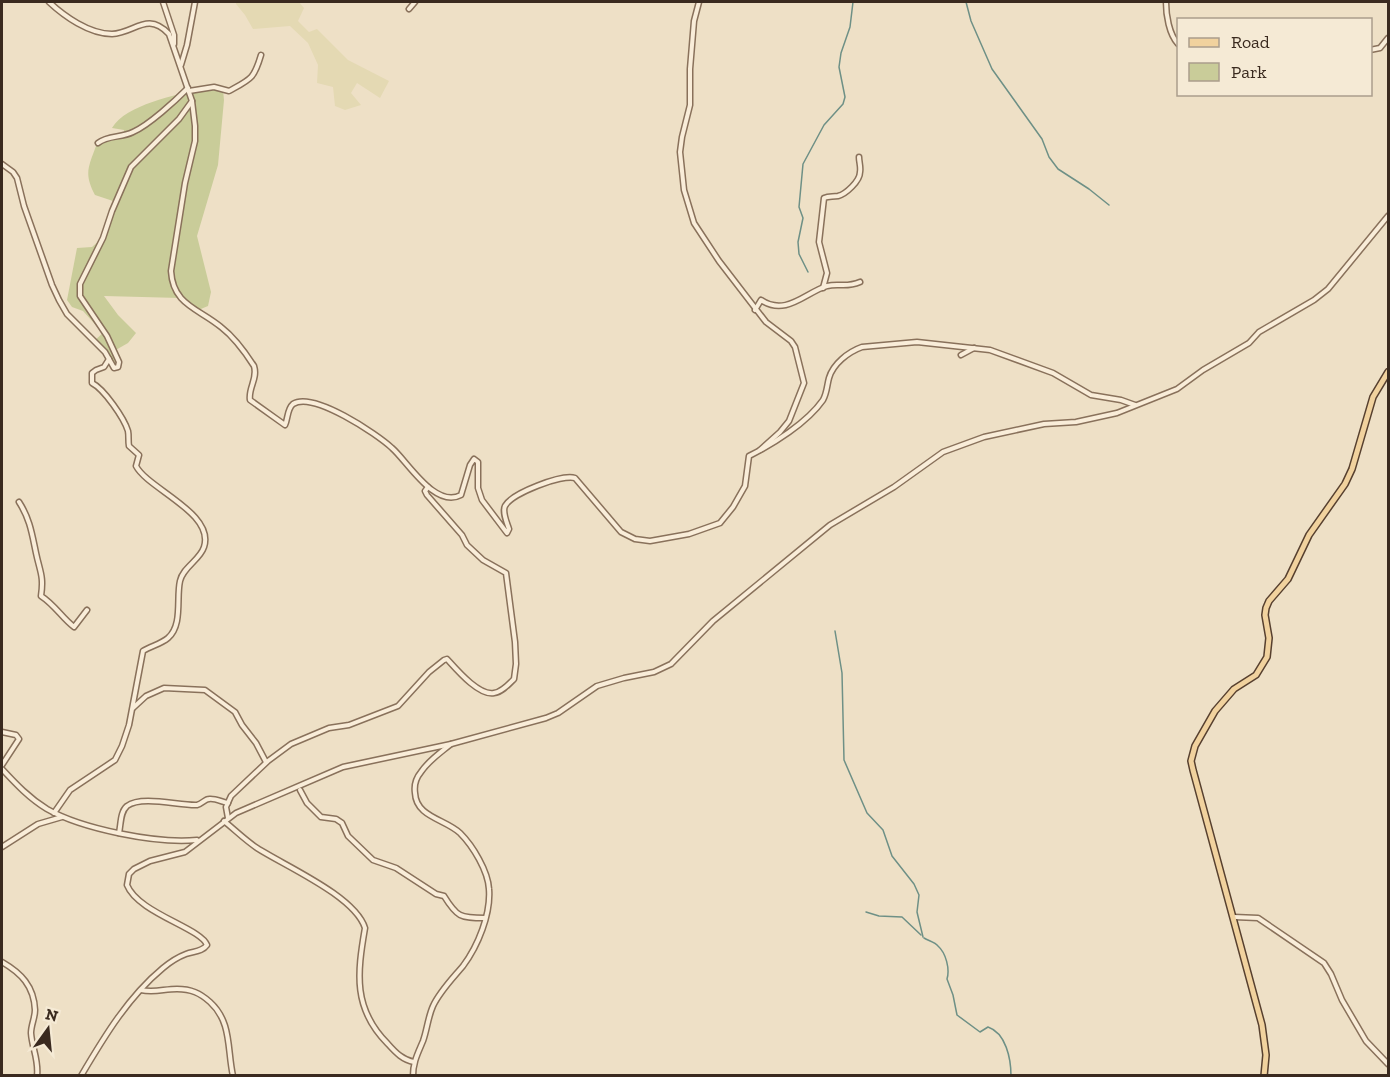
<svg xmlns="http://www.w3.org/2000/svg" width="1390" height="1077" viewBox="0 0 1390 1077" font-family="'Zilla Slab',serif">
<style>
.farmland{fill:#e4d9b3}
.green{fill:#c9cc99}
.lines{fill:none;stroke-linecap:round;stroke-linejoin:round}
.stream{stroke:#6e9086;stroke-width:1.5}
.minor-casing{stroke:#89715b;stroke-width:7}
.major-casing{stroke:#57402f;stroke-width:8}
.minor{stroke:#f9edd9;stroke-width:4}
.major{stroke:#f1d29e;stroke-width:5}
</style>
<rect width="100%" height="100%" fill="#eee0c6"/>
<!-- farmland -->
<path class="farmland" d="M236,2H299L304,8L298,21L309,32L317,29L348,60L389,81L380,98L357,83L351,93L361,105L345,110L335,106L333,87L317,83L318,65L308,43L290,26L253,29L245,15L236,4Z"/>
<!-- green -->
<path class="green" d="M201,88L223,90L224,100L218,165L197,236L211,292L208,306L196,311L180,298L104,296L118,315L136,333L128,343L114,351L119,362L118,367H114L94,341L103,333L83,311L72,307L67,300L77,248L92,247L100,240L116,202L95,195C84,174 88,168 96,146L124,134V130L112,128C126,104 176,96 201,88Z"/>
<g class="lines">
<!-- stream -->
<g class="stream">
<path d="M966,2L971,21L992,69L1042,139L1049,157L1058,169L1089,189L1109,205"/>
<path d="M808,272L799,254L798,242L803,218L799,207L803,164L824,125L843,104L845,97L839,67L841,53L850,27L853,2"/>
<path d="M835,631L842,673L844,760L867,813L883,830L892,856L914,884L919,895L917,912L923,937"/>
<path d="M866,912L879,916L902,917L921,935"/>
<path d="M924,938C929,941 935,942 938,946C946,953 950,969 947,979L953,995L957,1015L980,1032L988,1027C1006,1033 1011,1059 1011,1076"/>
</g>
<defs>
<g id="minor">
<path d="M49,2C64,16 89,34 112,34C135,33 147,11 169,34L192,101L195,126V141L185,183L171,271C173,305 198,308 221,327C234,337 245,352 254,366C258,379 248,388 250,400L285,425C288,419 287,409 293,404C313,391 377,434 392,448C408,462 435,509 461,495L470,465L474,459L478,462V488L482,500L507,533L509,529C507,523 502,512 505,506C512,493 562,474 575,478L621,532L635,539L650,541L689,534L720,523L733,507L745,486L749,456C773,444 807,423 823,400C827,393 827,385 829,378C833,364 848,352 862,347L917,342L990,350L1053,373L1091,395L1121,400L1135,405"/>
<path d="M163,2L174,35V44"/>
<path d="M699,2L694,21L690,69V105L682,137L680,152L684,190L694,223L719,261L766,322L791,341L795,347L804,383L789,421L780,432L760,450"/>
<path d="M1166,2C1166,15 1169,34 1178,44"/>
<path d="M409,9L415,2"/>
<path d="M1370,50L1380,48L1388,38"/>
<path d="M181,65L187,45L195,2"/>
<path d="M189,91L214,87L229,91C251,79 254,79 261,55"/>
<path d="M98,143C108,135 121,138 133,132C149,125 175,101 188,88"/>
<path d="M2,164L13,172L17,178L24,206L52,285L59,300L67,314L105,352L114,368L118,367L119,362L107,336L80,296V284L103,238L112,211L131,167L179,119L192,101"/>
<path d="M823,288L827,273L819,242L824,198C829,196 832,197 838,196C846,194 860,181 860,172C861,167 859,162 859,157"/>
<path d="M755,310L761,300C786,317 806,292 827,286C839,283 846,288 860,282"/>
<path d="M961,355L974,348"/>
<path d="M19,502C30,519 32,534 36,553C40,572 44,576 41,596C55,605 62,618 74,627L87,610"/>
<path d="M133,708L146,696L164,688L205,690L235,712L242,725L256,743L266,762"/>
<path d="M2,732L16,735L19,739L2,765"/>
<path d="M2,769C16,784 29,798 47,809C82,829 157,844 197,840"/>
<path d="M300,790L307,803L321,817L336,819L342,823L348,836L373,860L396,868L436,894L444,896C457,917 460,918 485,918"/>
<path d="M54,813L70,790L115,760L122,746L129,725L143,651C151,646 161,644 168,638C183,625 176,598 180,581C183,567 200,560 204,547C215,513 148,489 136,466L139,455L129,446C128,441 129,436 128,431C124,418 104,389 92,383V373L96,370L104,367L109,359"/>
<path d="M228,818L226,807L231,796L268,761L291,744L329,728L349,725L398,706L429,672L444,660L447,659C457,670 479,696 494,693C502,692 509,684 514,679L516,664L515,642L506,573L483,560L467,545L462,535L427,495L425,491L428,487"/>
<path d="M224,821C235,830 245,840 257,848C285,866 355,896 365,928C357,974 353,1009 388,1044C396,1053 403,1060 414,1062"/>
<path d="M119,833C121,824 120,812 127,806C142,795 180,806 197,805C202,804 205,799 209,799C215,798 222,802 228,803"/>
<path d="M2,847L38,824L62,817"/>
<path d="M1234,917L1258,918L1324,963L1331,974L1342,1000L1366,1041L1388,1064"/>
<path d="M2,962C21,973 34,986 35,1010C35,1018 31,1025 31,1033C32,1048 39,1060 37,1076"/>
<path d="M141,990C154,993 164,989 177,989C191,989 200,993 210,1002C232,1022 227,1049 233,1076"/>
<path d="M81,1076C104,1037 128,997 163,968C169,963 178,957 186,954C194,951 202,952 207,945C201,928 138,913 127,885L129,874L134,869L150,861L185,852L236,813L343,767L451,744L546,718L558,713L597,686L624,678L654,672L671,664L713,621L830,525L894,487L943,452L984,437L1044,424L1076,422L1117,413L1177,389L1203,370L1249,343L1259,332L1314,300L1328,289L1388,216"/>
<path d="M413,1076C413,1062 418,1053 423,1041C427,1030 428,1017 433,1006C440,991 453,978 463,966C478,946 491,914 489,889C488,871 473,846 460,833C445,819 416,817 415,793C414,786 416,778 421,772C429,760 440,753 451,744"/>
</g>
<path id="major" d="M1264,1076L1266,1055L1262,1025L1193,770L1191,761L1195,746L1215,711L1234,689L1256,675L1267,657L1269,638L1265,615L1266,608L1269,601L1288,579L1309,535L1345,484L1352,469L1373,397L1388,372"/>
</defs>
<!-- minor casing -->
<use href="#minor" class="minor-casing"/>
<!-- major casing -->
<use href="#major" class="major-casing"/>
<!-- minor -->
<use href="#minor" class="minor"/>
<!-- major -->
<use href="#major" class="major"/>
</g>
<!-- border -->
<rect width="1390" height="1077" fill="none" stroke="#3a2a1f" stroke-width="6"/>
<!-- legend -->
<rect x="1177" y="18" width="195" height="78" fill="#f5ead5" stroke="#aa9d8c" stroke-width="1.5"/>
<rect x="1189" y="38" width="30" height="9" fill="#f1d29e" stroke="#aa9d8c" stroke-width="1.5"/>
<text x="1231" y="48" font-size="18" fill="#3a2a1f">Road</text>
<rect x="1189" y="63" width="30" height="18" fill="#c9cc99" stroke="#aa9d8c" stroke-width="1.5"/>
<text x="1231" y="78" font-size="18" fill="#3a2a1f">Park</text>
<!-- north arrow -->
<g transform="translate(48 1029) rotate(15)" stroke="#f5ead5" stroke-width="4.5" paint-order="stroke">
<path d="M0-4.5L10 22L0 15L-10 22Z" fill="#3a2a1f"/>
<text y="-9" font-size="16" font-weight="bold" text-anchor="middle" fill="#3a2a1f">N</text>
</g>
</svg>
